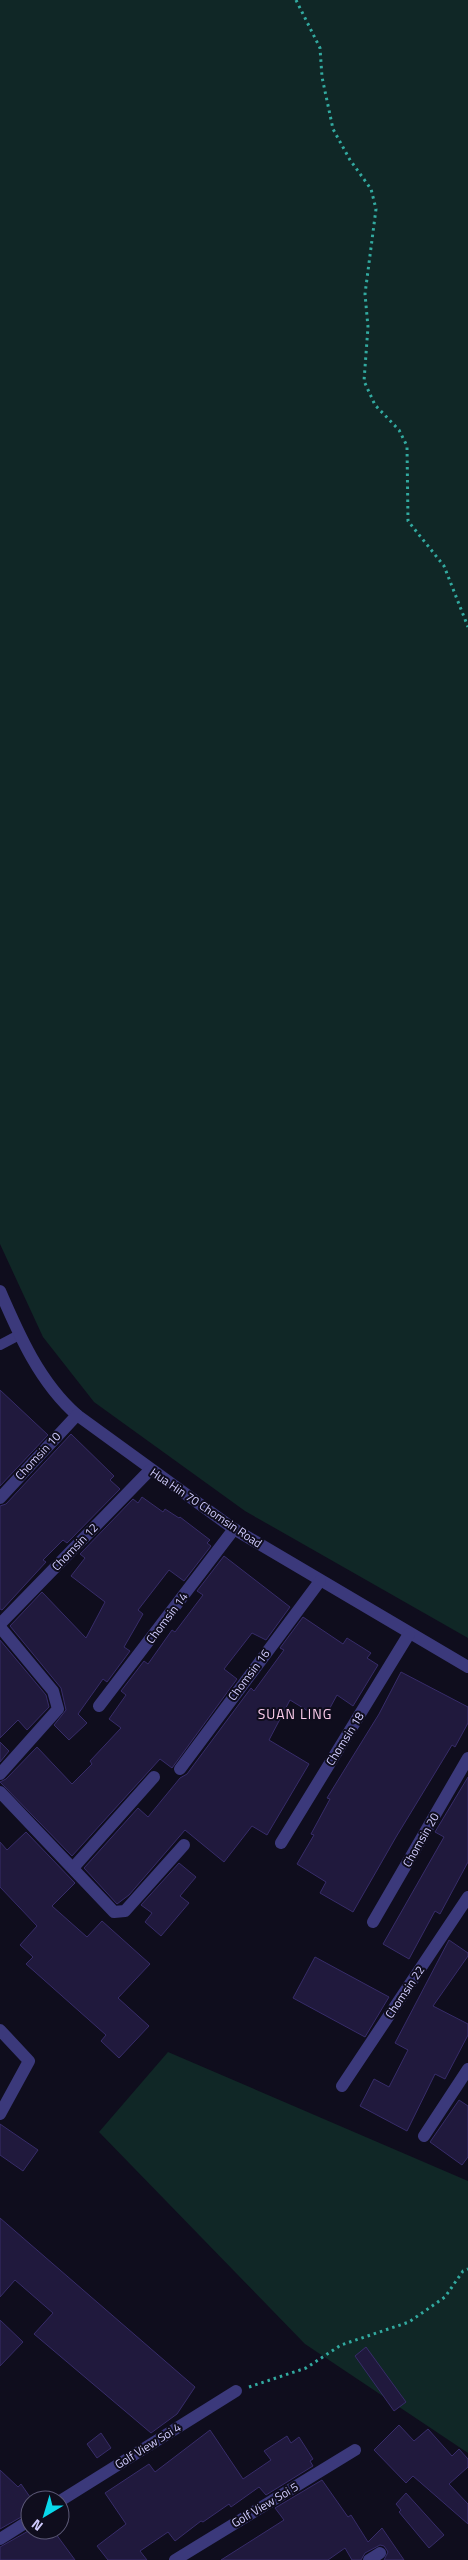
<svg xmlns="http://www.w3.org/2000/svg" width="468" height="2560" viewBox="0 0 468 2560" font-family="'Titillium Web',sans-serif">
<style>
.green{fill:#102726}
.building{fill:#20193d;stroke:#372c69}
.lines{fill:none;stroke-linecap:round;stroke-linejoin:round}
.path{stroke:#32aaa0;stroke-width:3;stroke-dasharray:2.5 4;stroke-linecap:butt}
.lane{stroke:#3b397b;stroke-width:10}
.street{stroke:#3b397b;stroke-width:12}
.labels{text-anchor:middle;stroke-width:4;stroke-linejoin:round;paint-order:stroke}
.street-label{font-size:12px;fill:#d0cbfd;stroke:#0f0d1d}
.neighbourhood-label{font-size:14px;letter-spacing:1px;fill:#fdcdec;stroke:#0f0d1d}
</style>
<rect width="100%" height="100%" fill="#0f0d1d"/>
<!-- green -->
<g class="green">
<path d="M0,0H468V1638L245,1511L94,1402L43,1337L0,1244Z"/>
<path d="M168,2052L468,2181V2453L305,2344L99,2132Z"/>
</g>
<!-- building -->
<g class="building">
<path d="M0,1390L48,1435L0,1486Z"/>
<path d="M71,1434L114,1476L110,1480L120,1489L67,1543L63,1540L43,1560L46,1562L2,1610L0,1609V1506L6,1504Z"/>
<path d="M142,1497L163,1512L165,1509L179,1518L180,1517L210,1540L207,1543L211,1546L184,1581L169,1570L138,1610L143,1614L124,1647L130,1651L107,1682L103,1679L78,1714L87,1723L69,1740L54,1725L66,1710L61,1688L10,1626L42,1592L86,1638L105,1602L71,1576L85,1558L80,1554L133,1499L138,1503Z"/>
<path d="M224,1556L290,1607L266,1640L252,1633L224,1669L237,1679L172,1768L160,1759L72,1856L0,1782L6,1779L37,1747L72,1784L92,1764L90,1761L121,1728L109,1719L126,1695L121,1691L144,1661L148,1664L172,1630L175,1632L203,1595L197,1591Z"/>
<path d="M303,1617L343,1644L347,1638L371,1653L367,1658L378,1665L353,1706L337,1695L325,1717L311,1709L308,1711L290,1700L269,1740L309,1764L267,1835L252,1826L224,1862L185,1830L129,1895L117,1904L84,1868L138,1808L148,1817L180,1778L187,1774L251,1688L254,1691L284,1650L280,1648Z"/>
<path d="M0,1640L46,1695L49,1707L27,1730L18,1720L0,1738Z"/>
<path d="M401,1672L468,1707V1723L455,1747L452,1745L396,1837L353,1912L320,1893L326,1882L297,1864L314,1835L311,1834L330,1799L327,1798L379,1714Z"/>
<path d="M0,1742L9,1751L0,1762Z"/>
<path d="M468,1777V1862L440,1914L435,1911L409,1959L383,1944L444,1837L435,1832Z"/>
<path d="M26,1832L75,1883L52,1906L87,1937L102,1921L150,1964L118,1998L149,2026L119,2058L101,2041L106,2035L26,1964L33,1957L20,1945L37,1926L0,1887V1842L7,1850Z"/>
<path d="M179,1863L196,1877L180,1896L189,1903L161,1936L145,1922L152,1913L141,1905Z"/>
<path d="M449,1940L468,1953V1956L433,2006L468,2024V2035L445,2079L435,2074L407,2131L360,2106L374,2079L389,2087L408,2050L395,2043Z"/>
<path d="M315,1957L389,1997L365,2037L293,1998Z"/>
<path d="M459,2100L468,2106V2157L462,2165L430,2142Z"/>
<path d="M0,2124L38,2150L23,2171L0,2155Z"/>
<path d="M0,2218L195,2387L177,2414L151,2433L34,2334L53,2313L15,2280L0,2297Z"/>
<path d="M0,2320L23,2342L0,2366Z"/>
<path d="M366,2347L406,2402L394,2411L355,2356Z"/>
<path d="M399,2425L414,2441L428,2429L452,2456L459,2449L468,2459V2467L449,2484L468,2504V2524L413,2476L406,2483L374,2450Z"/>
<path d="M210,2430L243,2479L271,2460L264,2451L287,2436L291,2443L299,2437L313,2459L310,2461L313,2466L266,2495L259,2487L231,2507L229,2504L203,2522L201,2521L175,2541L168,2532L140,2551L147,2560H108L97,2546L126,2524L105,2493L149,2464L155,2472Z"/>
<path d="M101,2433L111,2448L97,2458L87,2444Z"/>
<path d="M0,2470L18,2487L21,2484L30,2497V2512L0,2529Z"/>
<path d="M322,2480L348,2517L351,2515L368,2542L382,2528L404,2560H384L388,2552L384,2546L380,2545L365,2553L361,2560H352L345,2548L328,2560H221L284,2520L275,2508Z"/>
<path d="M406,2493L444,2535L429,2548L399,2512L401,2510L396,2504Z"/>
<path d="M30,2530H53L75,2560H0V2547Z"/>
</g>
<g class="lines">
<!-- path -->
<g class="path">
<path d="M296,0L320,48L322,77L333,129L350,160L371,189L376,209L365,294L368,327L364,381L375,405L399,430L407,446L408,521L444,566L468,627"/>
<path d="M249,2387L306,2368L341,2345L409,2322L445,2297L463,2271L468,2269"/>
</g>
<!-- lane -->
<path class="lane" d="M0,1345L19,1335"/>
<!-- street -->
<g class="street">
<path d="M0,1291C19,1335 40,1383 77,1415L234,1529L468,1667"/>
<path d="M0,1498L77,1415"/>
<path d="M0,1624L150,1470"/>
<path d="M0,1627L53,1691L58,1709L0,1774"/>
<path d="M99,1706L234,1529"/>
<path d="M180,1769L320,1581"/>
<path d="M0,1792L114,1912L125,1911L184,1845"/>
<path d="M281,1843L409,1634"/>
<path d="M73,1868L154,1777"/>
<path d="M373,1922L468,1758"/>
<path d="M0,2030L29,2061L0,2114"/>
<path d="M342,2086L468,1897"/>
<path d="M424,2136L468,2069"/>
<path d="M60,2501L236,2391"/>
<path d="M0,2539L30,2520"/>
<path d="M175,2560L355,2450"/>
<path d="M369,2560L380,2553"/>
</g>
</g>
<g class="labels">
<!-- street labels -->
<g class="street-label">
<text transform="translate(38 1456) rotate(-47)" y="4">Chomsin 10</text>
<text transform="translate(206 1508) rotate(34)" y="4">Hua Hin 70 Chomsin Road</text>
<text transform="translate(75 1547) rotate(-46)" y="4">Chomsin 12</text>
<text transform="translate(167 1618) rotate(-53)" y="4">Chomsin 14</text>
<text transform="translate(249 1675) rotate(-53)" y="4">Chomsin 16</text>
<text transform="translate(345 1739) rotate(-58)" y="4">Chomsin 18</text>
<text transform="translate(421 1840) rotate(-60)" y="4">Chomsin 20</text>
<text transform="translate(405 1992) rotate(-56)" y="4">Chomsin 22</text>
<text transform="translate(148 2446) rotate(-32)" y="4">Golf View Soi 4</text>
<text transform="translate(265 2505) rotate(-31)" y="4">Golf View Soi 5</text>
</g>
<!-- neighbourhood labels -->
<g class="neighbourhood-label">
<text x="295" y="1719">SUAN LING</text>
</g>
</g>
<!-- north arrow -->
<g transform="translate(45 2515) rotate(218)"><circle r="24" fill="#0f0d1d" stroke="#5c5977"/>
<path d="M0-4L9 19L0 12L-9 19Z" fill="#09d8eb"/>
<text y="-8" font-size="14" font-weight="bold" text-anchor="middle" fill="#d0cbfd">N</text>
</g>
</svg>
